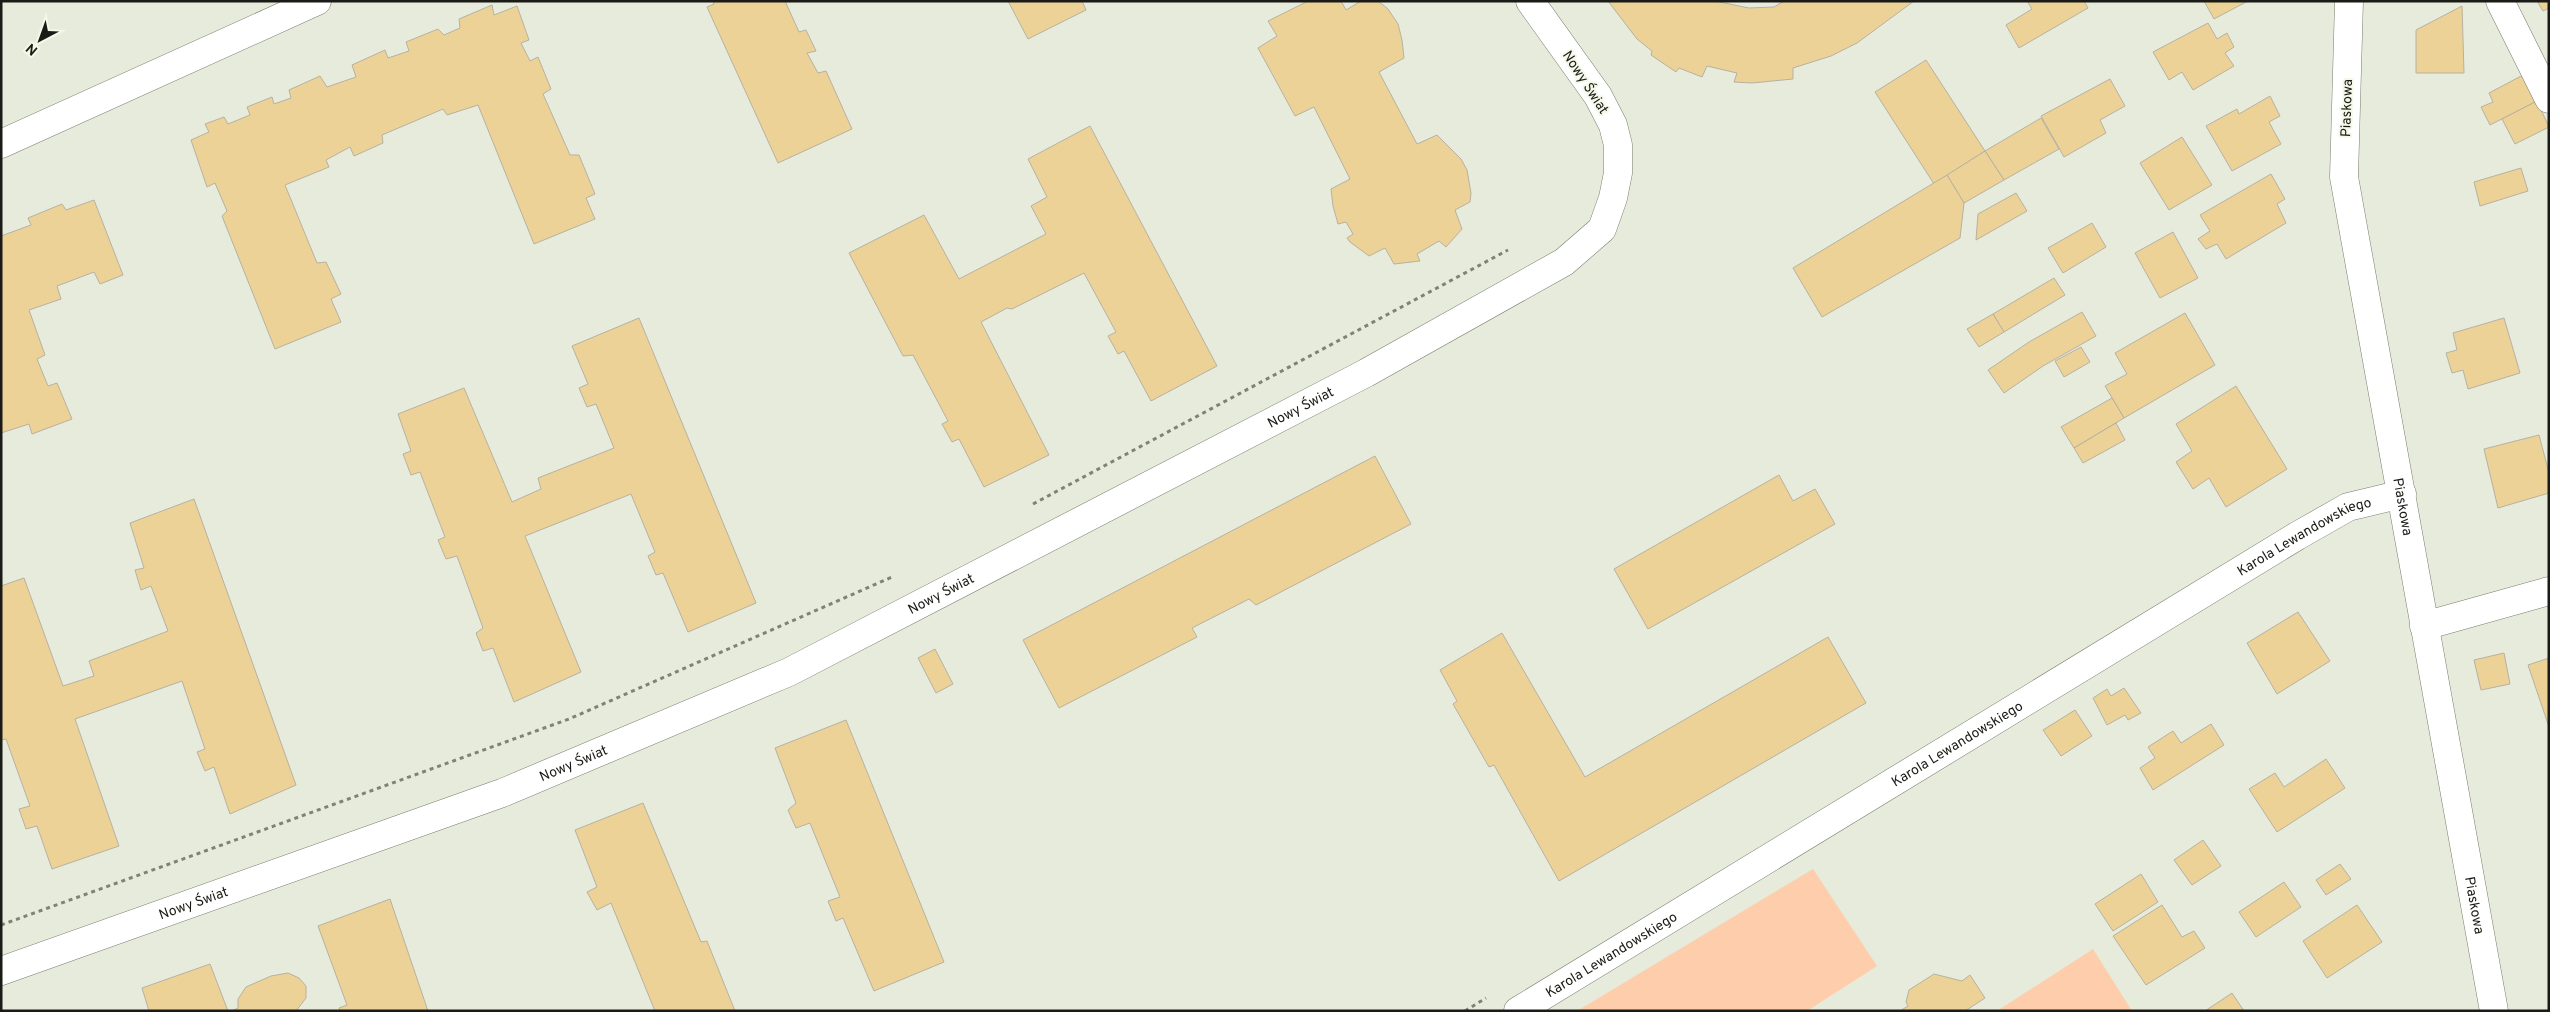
<svg xmlns="http://www.w3.org/2000/svg" width="2550" height="1012" viewBox="0 0 2550 1012" font-family="Overpass,sans-serif">
<style>
.green{fill:#fdcdac}
.building{fill:#ecd297;stroke:#b7b1a2}
.lines{fill:none;stroke-linecap:round;stroke-linejoin:round}
.minor-casing{stroke:#787c6d;stroke-width:29}
.path{stroke:#808278;stroke-width:3;stroke-dasharray:4 4;stroke-linecap:butt}
.minor{stroke:#fff;stroke-width:28}
.labels{text-anchor:middle;stroke-width:4;stroke-linejoin:round;paint-order:stroke}
.street-label{font-size:14px;fill:#1a1b16;stroke:#f4f8e8}
</style>
<rect width="100%" height="100%" fill="#e7ebdb"/>
<!-- green -->
<g class="green">
<path d="M1813,869L1877,966L1807,1011H1577Z"/>
<path d="M2093,949L2132,1011H1997Z"/>
</g>
<!-- building -->
<g class="building">
<path d="M713,1H785L799,32L806,30L816,51L807,53L818,73L826,71L852,129L778,163L707,7L714,4Z"/>
<path d="M1008,1H1082L1086,10L1028,39Z"/>
<path d="M1308,1H1341L1346,10L1361,1H1378L1388,9L1398,24L1402,40L1404,58L1379,72L1417,144L1437,135L1461,159L1467,170L1471,193L1470,202L1455,210L1462,229L1446,247L1439,241L1417,254L1420,261L1394,264L1385,248L1369,256L1350,242L1347,238L1353,234L1346,222L1338,224L1333,206L1331,189L1350,179L1314,107L1295,116L1258,48L1277,36L1268,21Z"/>
<path d="M1608,1H1715L1749,8L1774,7L1784,1H1914L1857,43L1831,56L1793,68V79L1752,83L1734,82L1737,73L1707,66L1702,77L1679,68L1676,72L1651,55L1652,51L1637,39Z"/>
<path d="M2027,1H2084L2088,8L2019,48L2006,25L2032,9Z"/>
<path d="M2204,1H2248L2214,19Z"/>
<path d="M2537,1H2549V8L2543,11Z"/>
<path d="M492,5L494,15L517,6L529,40L521,43L530,61L538,57L551,89L543,94L570,155H579L595,194L586,198L595,219L534,244L478,105L447,115L443,109L382,135L383,143L354,156L350,147L326,160L329,167L285,185L317,263L326,262L341,294L331,299L341,322L275,349L222,216L227,211L215,183L207,187L191,140L209,132L205,124L224,117L228,124L250,115L247,107L272,97L274,104L291,98L289,90L320,76L327,87L356,77L352,65L385,50L388,58L409,51L406,42L438,29L444,35L460,28L459,19Z"/>
<path d="M2462,6L2464,73H2416V30Z"/>
<path d="M2208,23L2217,39L2227,33L2234,47L2225,53L2234,66L2193,90L2182,72L2169,80L2153,52Z"/>
<path d="M1926,60L1985,151L1934,184L1875,92Z"/>
<path d="M2523,75L2537,101L2490,125L2481,107L2493,102L2489,93Z"/>
<path d="M2110,79L2125,106L2100,120L2106,133L2064,157L2041,116Z"/>
<path d="M2270,96L2280,116L2269,122L2281,144L2232,171L2206,126L2237,109L2239,114Z"/>
<path d="M2537,101L2549,127L2515,144L2502,119Z"/>
<path d="M2041,118L2059,149L2004,180L1985,151Z"/>
<path d="M1090,126L1217,366L1151,401L1124,351L1118,354L1108,336L1116,332L1084,273L1012,309L1007,308L981,322L1049,455L984,487L959,439L952,442L942,424L948,421L913,355L903,356L849,253L924,215L959,279L1046,234L1031,206L1047,197L1028,159Z"/>
<path d="M2182,137L2212,185L2169,210L2140,163Z"/>
<path d="M1985,151L2004,180L1964,203L1947,175Z"/>
<path d="M2521,168L2528,191L2480,206L2474,182Z"/>
<path d="M2271,174L2285,199L2277,204L2286,223L2226,259L2217,244L2206,249L2198,239L2210,231L2200,215Z"/>
<path d="M1947,175L1964,203L1960,238L1822,317L1793,268Z"/>
<path d="M2016,193L2027,211L1976,240L1978,214Z"/>
<path d="M94,200L123,275L100,284L94,272L57,286L61,299L29,310L45,355L37,359L48,386L57,383L72,419L32,434L29,424L1,433V236L31,225L28,218L62,204L66,210Z"/>
<path d="M2092,223L2106,247L2063,273L2048,248Z"/>
<path d="M2173,232L2198,278L2160,298L2135,253Z"/>
<path d="M2054,278L2065,295L2004,332L1993,314Z"/>
<path d="M2082,312L2096,336L2043,366L2004,393L1988,370L2029,342Z"/>
<path d="M2185,313L2215,365L2124,418L2105,386L2127,374L2115,353Z"/>
<path d="M1993,314L2004,332L1979,347L1967,329Z"/>
<path d="M639,318L756,603L688,632L663,573L656,575L648,556L655,552L631,494L525,536L581,672L514,702L493,648L483,651L476,633L483,628L457,556L446,559L438,540L445,537L420,472L411,475L403,454L411,451L398,414L464,388L512,502L541,489L538,478L614,448L596,404L587,407L579,388L588,384L572,346Z"/>
<path d="M2504,318L2520,373L2468,389L2463,370L2452,373L2446,353L2457,350L2453,333Z"/>
<path d="M2081,347L2090,362L2064,377L2055,361Z"/>
<path d="M2236,386L2287,469L2226,507L2209,478L2193,489L2176,462L2192,451L2176,424Z"/>
<path d="M2112,398L2124,418L2074,448L2061,427Z"/>
<path d="M2116,423L2125,440L2083,463L2074,448Z"/>
<path d="M2539,435L2549,473V493L2498,508L2484,449Z"/>
<path d="M1375,456L1411,524L1256,605L1249,599L1192,628L1197,637L1059,708L1023,640Z"/>
<path d="M1779,475L1793,501L1815,489L1835,524L1648,629L1614,569Z"/>
<path d="M194,499L296,785L230,814L214,767L205,771L197,752L205,749L182,681L75,719L119,846L52,869L37,826L26,829L19,809L30,806L6,739L1,740V586L24,578L63,686L94,676L89,661L168,631L151,586L141,590L135,570L144,568L130,523Z"/>
<path d="M2298,612L2330,661L2277,694L2247,643Z"/>
<path d="M1502,633L1585,777L1828,637L1866,703L1559,881L1494,765L1489,767L1453,704L1457,701L1440,670Z"/>
<path d="M935,649L953,684L936,693L918,658Z"/>
<path d="M2504,653L2510,684L2481,690L2474,660Z"/>
<path d="M2549,658V727L2528,665Z"/>
<path d="M2124,688L2141,713L2128,720L2125,715L2107,725L2093,698L2107,689L2111,696Z"/>
<path d="M2075,710L2092,736L2061,756L2043,730Z"/>
<path d="M846,720L944,962L874,991L843,918L836,921L828,901L840,897L810,823L796,828L788,810L796,803L775,748Z"/>
<path d="M2211,724L2224,745L2153,790L2140,768L2155,758L2148,747L2173,731L2181,743Z"/>
<path d="M2326,759L2345,788L2277,832L2249,789L2275,773L2284,787Z"/>
<path d="M643,803L701,942L707,941L735,1011H655L611,903L597,910L587,892L597,887L575,830Z"/>
<path d="M2203,840L2221,866L2192,885L2174,860Z"/>
<path d="M2340,864L2351,879L2326,895L2316,880Z"/>
<path d="M2141,874L2158,902L2113,931L2095,904Z"/>
<path d="M2284,882L2301,907L2256,937L2239,912Z"/>
<path d="M390,899L428,1011H340L339,1008L347,1005L318,926Z"/>
<path d="M2162,905L2182,937L2194,931L2205,948L2146,985L2113,936Z"/>
<path d="M2357,905L2382,942L2327,978L2303,941Z"/>
<path d="M210,964L228,1011H149L142,988Z"/>
<path d="M288,973L299,978L306,986V998L296,1011H232L238,1008V999L246,987L271,976Z"/>
<path d="M1934,974L1962,981L1970,975L1985,998L1965,1011H1900L1908,1006L1906,1002L1909,990Z"/>
<path d="M2232,993L2244,1011H2205Z"/>
</g>
<g class="lines">
<defs>
<g id="minor">
<path id="s1" d="M2349,1L2344,177L2494,1011"/>
<path d="M2500,1L2549,99"/>
<path d="M1,144L317,1"/>
<path d="M2424,626L2549,591"/>
<path id="s2" d="M1,971L502,793L789,672L1366,373L1564,262L1602,229L1613,198L1618,173V145L1613,125L1598,96L1530,1"/>
<path id="s3" d="M1518,1011L2297,536L2348,507L2402,494"/>
</g>
</defs>
<!-- minor casing -->
<use href="#minor" class="minor-casing"/>
<!-- path -->
<g class="path">
<path d="M1033,504L1508,250"/>
<path d="M1,925L569,719L892,577"/>
<path d="M1465,1011L1486,998"/>
</g>
<!-- minor -->
<use href="#minor" class="minor"/>
</g>
<g class="labels">
<!-- street labels -->
<g class="street-label">
<text transform="translate(1586 82) rotate(57)" y="5">Nowy Świat</text>
<text transform="translate(2346 108) rotate(-88)" y="5">Piaskowa</text>
<text dy="5" stroke="none"><textPath href="#s2" startOffset="1419">Nowy Świat</textPath></text>
<text dy="5" stroke="none"><textPath href="#s1" startOffset="511">Piaskowa</textPath></text>
<text dy="5" stroke="none"><textPath href="#s3" startOffset="919">Karola Lewandowskiego</textPath></text>
<text dy="5" stroke="none"><textPath href="#s2" startOffset="1014">Nowy Świat</textPath></text>
<text dy="5" stroke="none"><textPath href="#s3" startOffset="514">Karola Lewandowskiego</textPath></text>
<text dy="5" stroke="none"><textPath href="#s2" startOffset="609">Nowy Świat</textPath></text>
<text dy="5" stroke="none"><textPath href="#s2" startOffset="204">Nowy Świat</textPath></text>
<text dy="5" stroke="none"><textPath href="#s1" startOffset="916">Piaskowa</textPath></text>
<text dy="5" stroke="none"><textPath href="#s3" startOffset="109">Karola Lewandowskiego</textPath></text>
</g>
</g>
<!-- border -->
<rect width="2550" height="1012" fill="none" stroke="#1a1b16" stroke-width="5"/>
<!-- north arrow -->
<g transform="translate(40 40) rotate(221)" stroke="#f4f8e8" stroke-width="4" paint-order="stroke">
<path d="M0-4L9 19L0 12L-9 19Z" fill="#1a1b16"/>
<text y="-8" font-size="14" font-weight="bold" text-anchor="middle" fill="#1a1b16">N</text>
</g>
</svg>
